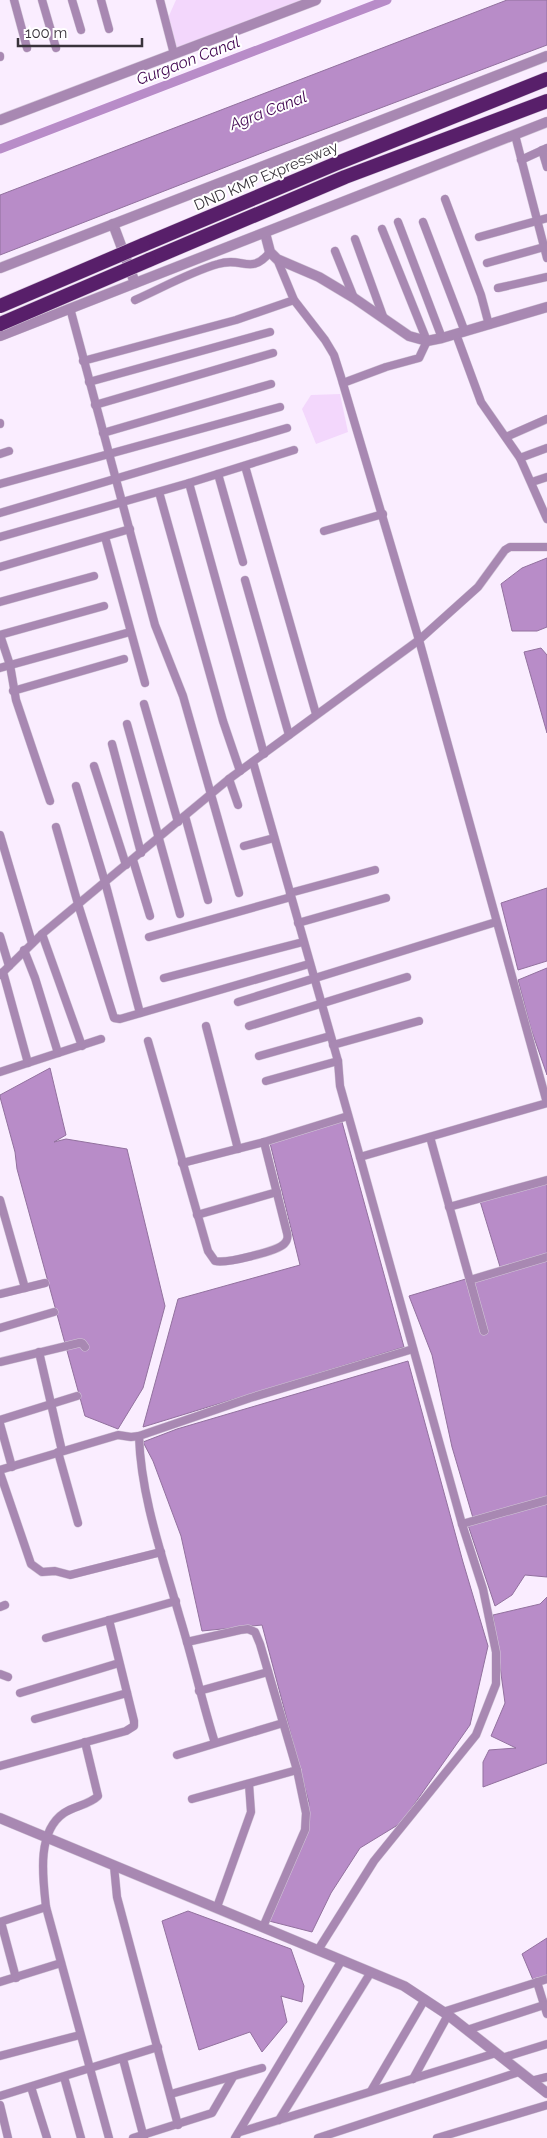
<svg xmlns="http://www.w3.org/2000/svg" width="547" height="2138" viewBox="0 0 547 2138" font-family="Raleway,sans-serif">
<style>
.green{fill:#f3d7fc}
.water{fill:#b88cc8;stroke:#92719e}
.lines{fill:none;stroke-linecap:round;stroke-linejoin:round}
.canal{stroke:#b88cc8;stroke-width:9}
.minor-casing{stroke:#d3c8d8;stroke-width:9}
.tertiary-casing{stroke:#d3c8d8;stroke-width:11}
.trunk-casing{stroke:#d3c8d8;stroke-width:15}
.minor{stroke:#a888b2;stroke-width:8}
.tertiary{stroke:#a888b2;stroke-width:10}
.trunk{stroke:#581f6a;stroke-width:14}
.trunk-bridge-casing{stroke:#d3c8d8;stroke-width:15;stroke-linecap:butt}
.trunk-bridge{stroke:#581f6a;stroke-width:14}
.labels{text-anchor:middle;stroke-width:4;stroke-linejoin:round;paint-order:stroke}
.street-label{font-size:15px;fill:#39333b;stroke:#fff}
.water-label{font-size:16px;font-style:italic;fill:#430853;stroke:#fff}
</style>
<rect width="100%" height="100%" fill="#faedff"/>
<!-- green -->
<g class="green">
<path d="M176,0H301L173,54L163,29Z"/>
<path d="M340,394L348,432L316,444L302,409L311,395Z"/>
</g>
<!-- water -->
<g class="water">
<path d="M507,0H547V45L272,149L0,255V195Z"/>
<path d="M547,558V627L537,631H512L501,584L522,568Z"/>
<path d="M541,648L547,655V733L524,652Z"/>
<path d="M547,888V961L518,970L501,903Z"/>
<path d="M547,968V1075L531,1029L518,980Z"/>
<path d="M50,1068L66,1135L54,1142L66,1139L127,1149L165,1306L143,1388L118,1429L85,1416L17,1169L15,1152L0,1097V1095Z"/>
<path d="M342,1122L404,1347L143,1427L178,1299L300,1265L269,1139Z"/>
<path d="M547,1184V1256L501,1270L480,1201Z"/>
<path d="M547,1261V1497L473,1518L452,1447L432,1355L409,1296L479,1275Z"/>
<path d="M408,1361L463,1562L488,1646L470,1725L401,1823L360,1848L331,1893L312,1932L269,1921L303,1844L309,1803L262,1625L202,1631L181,1536L153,1461L143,1442L177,1429Z"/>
<path d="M547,1502V1577L525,1575L512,1595L495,1606L468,1525Z"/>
<path d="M547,1597V1763L483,1787V1762L489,1750L516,1748L491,1736L505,1703L493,1615L540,1604Z"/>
<path d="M188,1911L291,1949L304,1986L302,2002L281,1996L287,2022L262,2052L250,2032L199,2050L162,1921Z"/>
<path d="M547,1938V1975L533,1980L522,1954Z"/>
</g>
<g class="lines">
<!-- canal -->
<path class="canal" d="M0,149L387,0"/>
<defs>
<g id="minor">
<path d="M14,0L27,48"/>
<path d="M42,0L56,48"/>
<path d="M72,0L81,30"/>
<path d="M101,0L109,29"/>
<path d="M160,0L174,54"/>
<path d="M0,56V57"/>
<path d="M515,135L547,258"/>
<path d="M542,150L547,167"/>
<path d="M521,160L547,148"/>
<path d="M445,199L481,295L489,325"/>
<path d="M398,222L442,338"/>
<path d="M423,222L465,332"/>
<path d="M479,237L547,218"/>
<path d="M355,239L384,319"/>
<path d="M335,251L354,298"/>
<path d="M277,259L294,300L325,340L334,355L341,377L419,640L547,1103L360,1157L462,1524L483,1589L496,1652V1684L476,1735L374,1861L318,1950"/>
<path d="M487,263L544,247"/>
<path d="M498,288L547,277"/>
<path d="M135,300C162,288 190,272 218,264C242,256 251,276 270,252"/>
<path d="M70,308L155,625L183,696L239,893"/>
<path d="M456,334L481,402L520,458L547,519"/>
<path d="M83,361L236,320L294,300"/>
<path d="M89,382L270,332"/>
<path d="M343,383L386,367L419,358L427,341L382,229"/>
<path d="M95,405L273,353"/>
<path d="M0,424V423"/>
<path d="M103,433L271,384"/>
<path d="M506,437L547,419"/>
<path d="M0,454L9,451"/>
<path d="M520,458L547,448"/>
<path d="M245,466L316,714"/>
<path d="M218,474L243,562"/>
<path d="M532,482L547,477"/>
<path d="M189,483L264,754"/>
<path d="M0,484L280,407"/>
<path d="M159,492L223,721L240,771"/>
<path d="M0,513L287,428"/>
<path d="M324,531L383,514"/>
<path d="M0,537L189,483L294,450"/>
<path d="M105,537L145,683"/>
<path d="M0,567L130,529"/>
<path d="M245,580L289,735"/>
<path d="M0,602L94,576"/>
<path d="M0,635L10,665L16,700L50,801"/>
<path d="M0,635L104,606"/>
<path d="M0,668L130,632"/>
<path d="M13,691L124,659"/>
<path d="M144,704L178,822"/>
<path d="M127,724L180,914"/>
<path d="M112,744L141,853"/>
<path d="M253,762L338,1061L340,1086L360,1157"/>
<path d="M94,766L126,865"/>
<path d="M229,779L238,805"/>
<path d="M76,786L105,882L140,1013"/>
<path d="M185,816L208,900"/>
<path d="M56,827L78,904L114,1018L120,1019L309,964"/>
<path d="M0,835L32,943"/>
<path d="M244,846L274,838"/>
<path d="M133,860L150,916"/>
<path d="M290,893L375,870"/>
<path d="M298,923L386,898"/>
<path d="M42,934L82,1046"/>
<path d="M0,936L9,966"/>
<path d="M149,937L291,897"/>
<path d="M24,950L35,978L58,1053"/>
<path d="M3,972L28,1063"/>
<path d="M0,975L42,934L229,779L419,640L478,587L505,550L510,547H547"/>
<path d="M164,978L303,942"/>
<path d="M238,1002L496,922"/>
<path d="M206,1026L238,1149"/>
<path d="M249,1026L407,977"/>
<path d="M148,1041L208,1251L215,1261C226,1264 277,1251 284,1244C288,1240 288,1237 287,1233L264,1142"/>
<path d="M333,1045L419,1021"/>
<path d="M259,1056L330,1036"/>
<path d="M0,1072L101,1039"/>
<path d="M266,1081L338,1061"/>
<path d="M430,1137L484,1331"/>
<path d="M182,1163L264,1142L348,1116"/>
<path d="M0,1200L25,1288"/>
<path d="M449,1207L547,1180"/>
<path d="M197,1215L277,1192"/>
<path d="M470,1280L547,1257"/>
<path d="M0,1294L45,1283"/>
<path d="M0,1328L54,1312"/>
<path d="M39,1352L62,1451"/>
<path d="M0,1362L79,1343H82L85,1347"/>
<path d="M0,1420L77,1396"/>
<path d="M0,1424L12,1467"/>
<path d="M139,1436C141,1498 163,1558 180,1618C193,1660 202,1702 215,1743"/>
<path d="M58,1452L78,1523"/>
<path d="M0,1470L118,1435L131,1437L139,1436L250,1398L413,1349"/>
<path d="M0,1473L31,1564L42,1572L55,1571L70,1575L161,1552"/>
<path d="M462,1524L547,1500"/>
<path d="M0,1607L5,1605"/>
<path d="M46,1638L176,1601"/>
<path d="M187,1642L240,1630L248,1629L255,1632L260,1644L297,1770L306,1813L305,1830L263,1927"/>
<path d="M0,1674L8,1677"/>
<path d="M199,1691L268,1672"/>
<path d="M20,1693L119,1663"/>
<path d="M35,1719L127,1693"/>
<path d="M85,1742L98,1796C89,1805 74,1806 64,1813C36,1832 43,1879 46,1907L109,2138"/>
<path d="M177,1755L283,1723"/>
<path d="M0,1766L126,1731L134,1726V1721L109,1620"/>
<path d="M192,1799L297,1770"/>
<path d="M114,1866L117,1897L178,2125"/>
<path d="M217,1907L251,1812L249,1784"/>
<path d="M0,1922L46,1907"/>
<path d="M1,1922L16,1978"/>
<path d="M0,1982L61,1963"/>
<path d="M537,1982L547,2014"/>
<path d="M443,2012L547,1979"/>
<path d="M467,2030L544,2005"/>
<path d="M0,2056L80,2035"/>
<path d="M502,2058L547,2044"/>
<path d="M123,2059L144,2138"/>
<path d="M64,2077L81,2138"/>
<path d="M413,2079L448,2015"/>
<path d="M531,2081L547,2077"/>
<path d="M31,2087L47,2138"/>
<path d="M371,2091L425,1999"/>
<path d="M171,2094L262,2068"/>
<path d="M0,2096L158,2047"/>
<path d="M0,2105L8,2138"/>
<path d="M279,2120L371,1972"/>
<path d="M240,2132L496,2053"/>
<path d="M133,2138L212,2113L233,2077"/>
<path d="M235,2138L342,1960"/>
<path d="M318,2138L519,2072"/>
<path d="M437,2138L547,2105"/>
</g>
<g id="tertiary">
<path d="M0,120L316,0"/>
<path d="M113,224L135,283"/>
<path d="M265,233L270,252L277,259L319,277L354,298L409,336L427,341L442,338L547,307"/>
<path d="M0,268L547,56"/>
<path d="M0,336L547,122"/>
<path d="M0,1818L404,1986L448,2015L547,2093"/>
</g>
<g id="trunk">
<path d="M143,245L335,164L547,79"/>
<path d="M149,260L345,177L547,101"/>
</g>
</defs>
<!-- minor casing -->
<use href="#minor" class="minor-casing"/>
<!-- tertiary casing -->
<use href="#tertiary" class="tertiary-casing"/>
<!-- trunk casing -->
<use href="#trunk" class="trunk-casing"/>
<!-- minor -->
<use href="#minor" class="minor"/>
<!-- tertiary -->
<use href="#tertiary" class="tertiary"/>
<!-- trunk -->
<use href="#trunk" class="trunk"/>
<defs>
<g id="trunk-bridge">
<path d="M0,306L143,245"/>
<path d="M0,324L149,260"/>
</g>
</defs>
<!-- trunk-bridge casing -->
<use href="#trunk-bridge" class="trunk-bridge-casing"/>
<!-- trunk-bridge -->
<use href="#trunk-bridge" class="trunk-bridge"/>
</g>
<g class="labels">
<!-- street labels -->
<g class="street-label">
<text transform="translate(266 176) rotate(-23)" y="5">DND KMP Expressway</text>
</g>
<!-- water labels -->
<g class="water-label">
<text transform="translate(188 60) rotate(-21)" y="6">Gurgaon Canal</text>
<text transform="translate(268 110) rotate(-21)" y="6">Agra Canal</text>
</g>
</g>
<!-- scale -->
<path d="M18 38v8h124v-8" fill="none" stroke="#39333b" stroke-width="2.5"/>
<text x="25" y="38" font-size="15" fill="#39333b" stroke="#ffffff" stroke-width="4" paint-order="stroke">100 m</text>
</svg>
